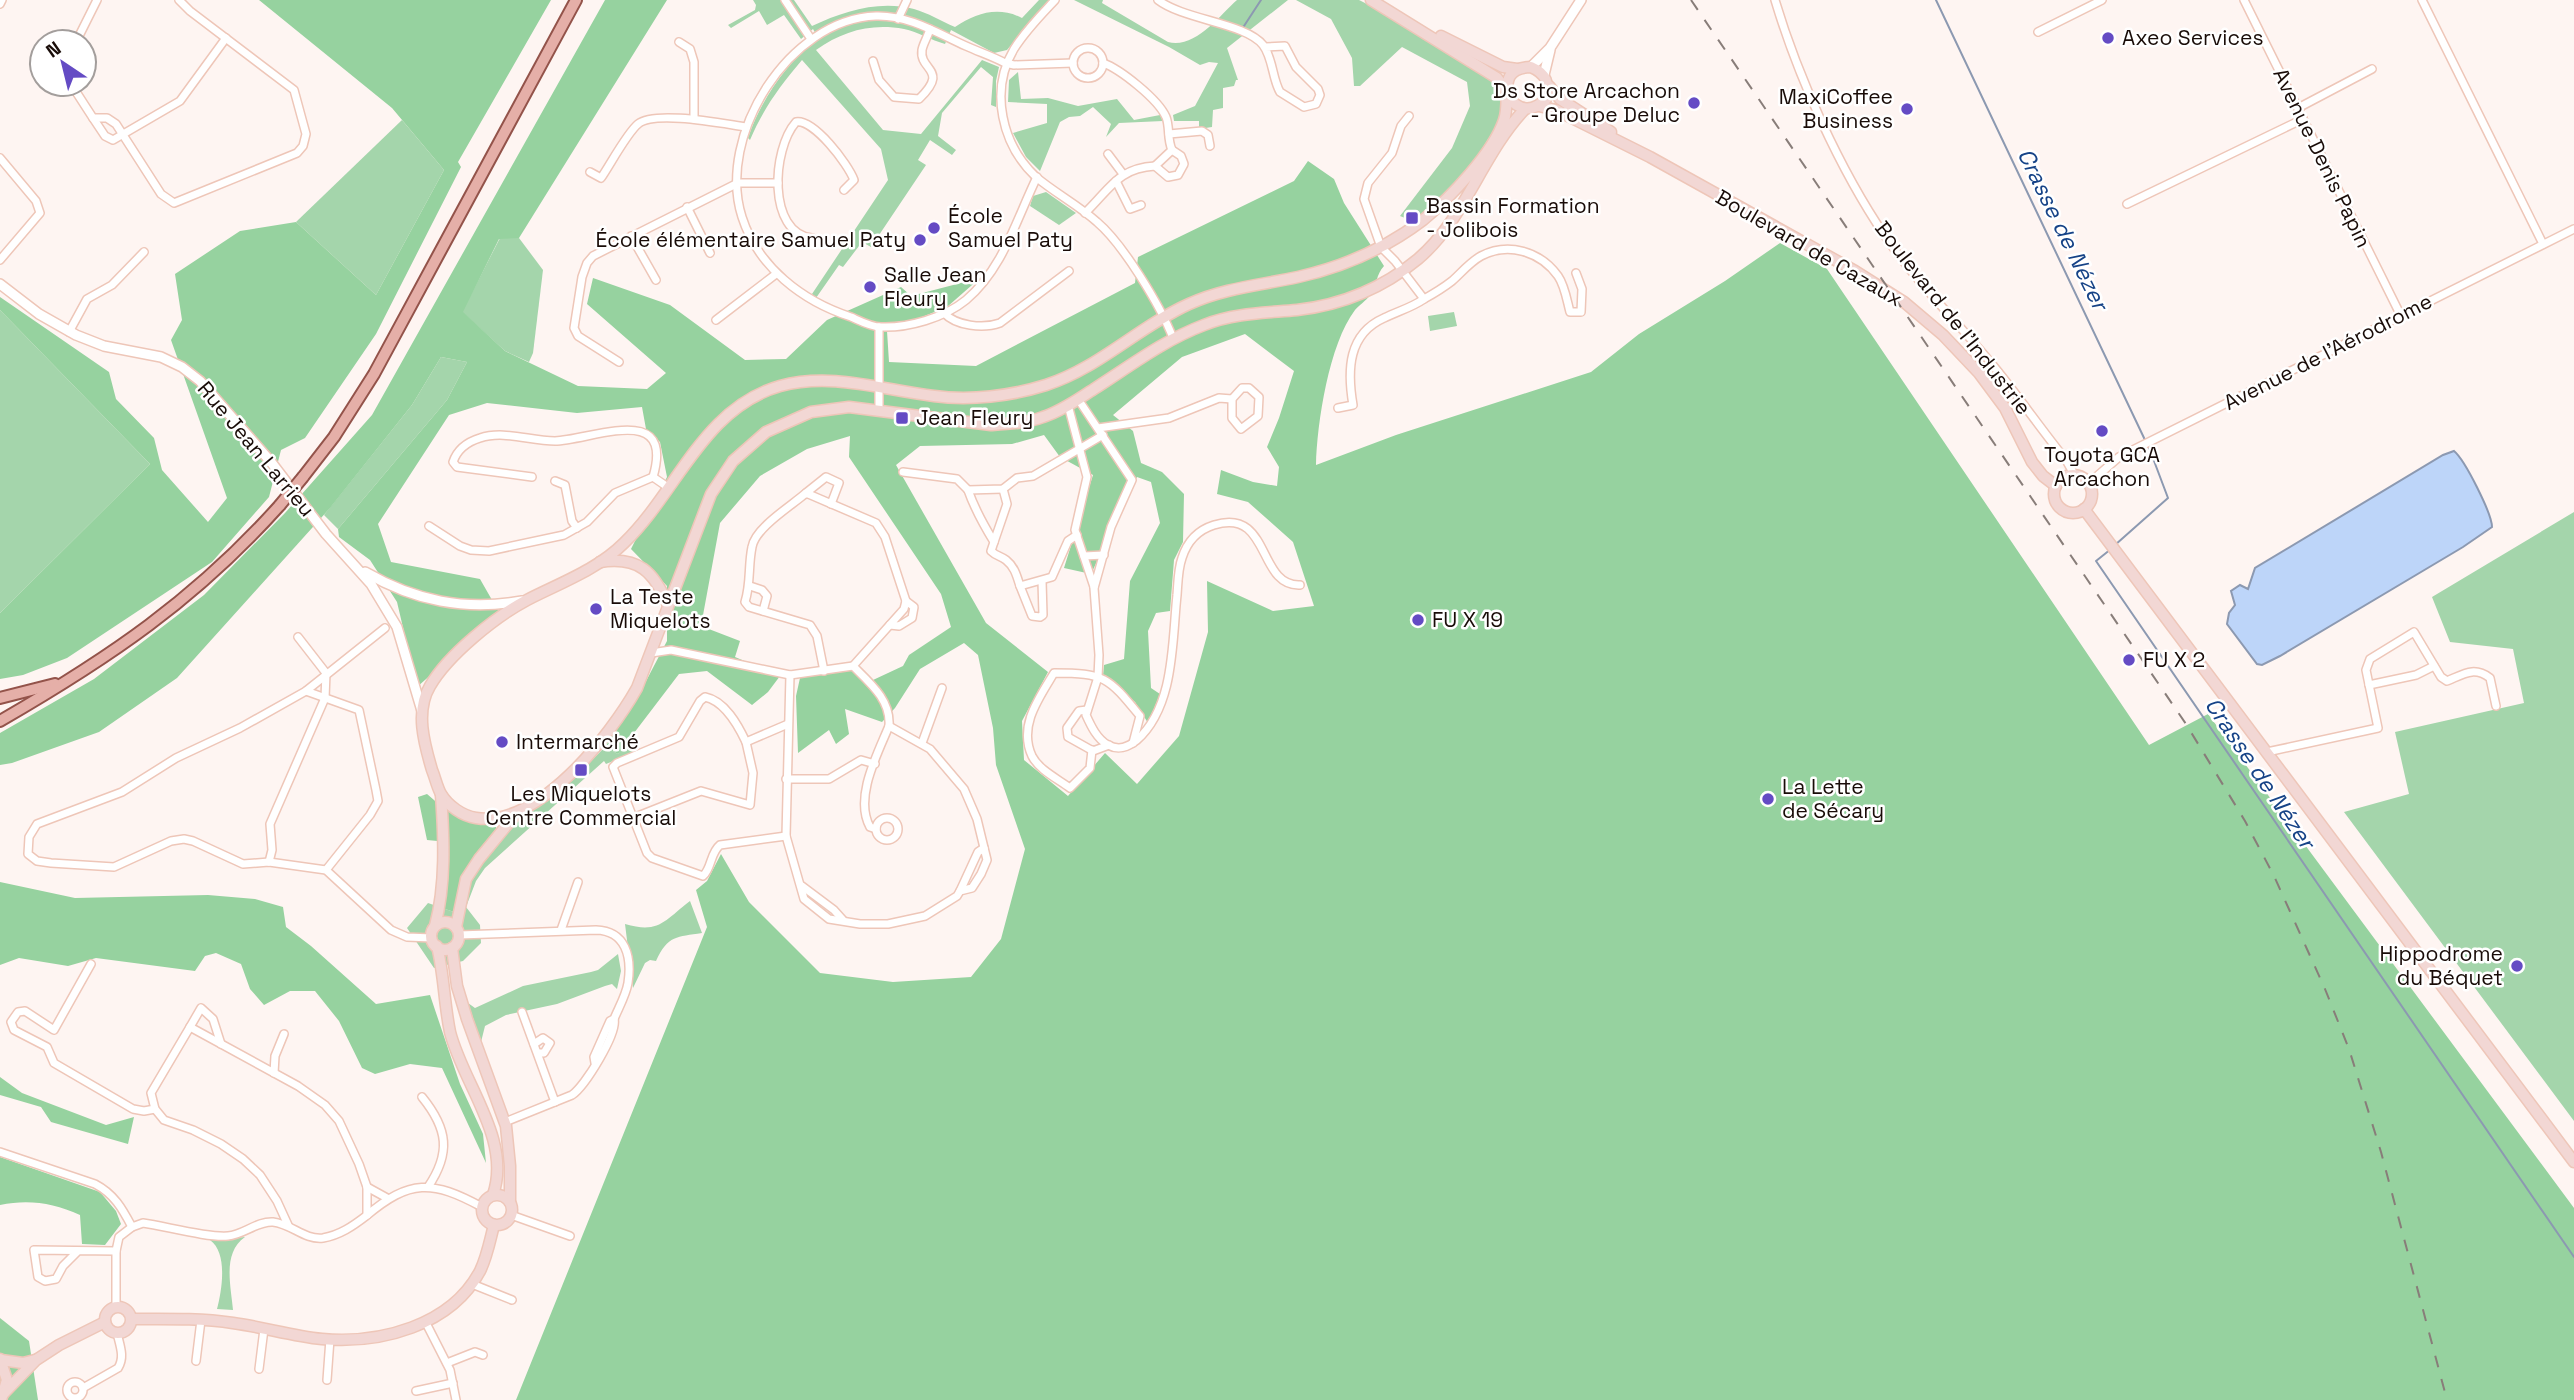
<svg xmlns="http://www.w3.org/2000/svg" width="2574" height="1400" viewBox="0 0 2574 1400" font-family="'Space Grotesk',sans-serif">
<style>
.green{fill:#a4d5ab}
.forest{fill:#96d29f;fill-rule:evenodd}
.water{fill:#bdd5f9;stroke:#8c99b1;stroke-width:2}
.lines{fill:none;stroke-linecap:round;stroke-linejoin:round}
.stream{stroke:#8c99b1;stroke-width:2}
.minor-casing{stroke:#eec6b8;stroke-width:10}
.tertiary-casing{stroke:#eec6b8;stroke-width:12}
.secondary-casing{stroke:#eec6b8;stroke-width:13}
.primary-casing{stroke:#93534a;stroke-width:14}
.minor{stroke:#fff;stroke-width:7}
.tertiary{stroke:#fff;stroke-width:9}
.secondary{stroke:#f2d7d4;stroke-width:10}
.primary{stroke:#e5afa8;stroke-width:10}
.rail{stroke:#887d79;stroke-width:2;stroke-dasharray:12 12;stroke-linecap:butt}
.primary-bridge-casing{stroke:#93534a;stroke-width:14;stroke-linecap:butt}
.primary-bridge{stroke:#e5afa8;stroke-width:10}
.poi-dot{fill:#644bc4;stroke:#fff;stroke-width:2.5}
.labels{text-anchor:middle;stroke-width:5;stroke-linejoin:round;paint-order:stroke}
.poi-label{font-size:21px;fill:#190c08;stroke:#fff;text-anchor:start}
.street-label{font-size:21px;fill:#190c08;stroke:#fff}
.water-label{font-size:23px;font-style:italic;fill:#164387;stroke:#fff}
</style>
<rect width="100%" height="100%" fill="#fef5f2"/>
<!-- green -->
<g class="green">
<path d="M753,0H794L812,26C844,11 879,0 914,9C928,13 941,21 955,27C976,13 998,6 1022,18L1039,0H1051L1029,23L1007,50L994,53L951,30L945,44C931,40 918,32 904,29C871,23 843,31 816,50L883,130L921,134L982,60L999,67L996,81V107L991,105L993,77L981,67L942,113L938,136L956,150L952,155L930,140L918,160L926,165L871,247L862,242L843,267L839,265L816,298L812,294L888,180L881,149L802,60C780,86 763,109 750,140L748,138C760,101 787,62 818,38L813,29L801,39L784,15L767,25L759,11L731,28L728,25L755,10L756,5Z"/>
<path d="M1074,0H1103L1102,3L1168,42C1195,49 1219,16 1237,0H1288L1227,48L1238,80H1236L1234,86L1223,88V108L1213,110L1212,127L1199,129V121H1174L1173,115L1195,106L1218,63L1209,62L1200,65L1169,47Z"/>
<path d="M1296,0H1359L1385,13L1495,81L1503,94L1502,117L1475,160L1442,197L1415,222L1400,216L1452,148L1470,106L1467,82L1402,47L1360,86H1354L1352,58L1331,19Z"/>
<path d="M1018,72L1021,99L1048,98L1078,106L1117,99L1134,120L1160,115L1163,121L1119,123L1106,137L1111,124L1093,107L1080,116L1069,117L1060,122L1040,171L1026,157L1013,133L1047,123V104L1008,102L1009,80Z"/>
<path d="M402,120L444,170L376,295L296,222Z"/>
<path d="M1046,192L1076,213L1059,225L1030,206L1033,196Z"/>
<path d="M500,238H519L543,270L533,353L529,362L505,351L462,312Z"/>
<path d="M0,310L150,464L0,613Z"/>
<path d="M1454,312L1457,326L1430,331L1428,316Z"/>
<path d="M441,357L467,362L447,400L338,529L324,515L412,405Z"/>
<path d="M2574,512V1121L2344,812L2409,794L2395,732L2524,703L2513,649L2450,642L2432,597Z"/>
<path d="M631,736L638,751L606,764L604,761L485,868L476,881L466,907L480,925L481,943L463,961L434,968L407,928L428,903L454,912L477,869L500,839L531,809L546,802L581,771L605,747L618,754Z"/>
<path d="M690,901L702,933C677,937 668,935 656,961L650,960L645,963L633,988L625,924C659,934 664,921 690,901Z"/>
<path d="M618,954L621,971L617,989L612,984L605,986L557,1004L506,1015L485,1026L481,1042L468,1003L475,1008L523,986L591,972L598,970Z"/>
<path d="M245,1237C222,1253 231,1286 233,1310L217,1309C222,1290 228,1253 210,1240Z"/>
</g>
<!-- forest -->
<g class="forest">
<path d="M259,0H551L458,162L461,167L376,334L305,438L281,450L269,497L212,562L67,658L23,675L0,679V613L150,464L0,310V297L109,372L116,399L154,438L162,470L208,522L227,498L171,340L182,320L175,274L240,231L296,222L376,295L444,170L392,108Z"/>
<path d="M605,0H667L519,238L499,239L463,312L505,351L578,386L647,389L666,373L587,304L593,278L670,305L745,360L786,359L827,320L901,287L911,296L980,278L947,307L887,331L889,362L976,366L1135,283L1138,257L1294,181L1308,161L1334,179L1344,203L1384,266C1376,274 1377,286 1370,295C1366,301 1359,305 1355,310C1329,344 1317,423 1316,465L1396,435L1591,372L1639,334L1725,281L1780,243L1827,269L2149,745L2208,714L2574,1208V1400H516L707,927L696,890L707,881L721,854L749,902L820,973L893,982L971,977L1001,939L1025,849L996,765L993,728L978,655L964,643L920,669L895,708L882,722L845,709L849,734L836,744L829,730L798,753L796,696L800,678L851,667L873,680L903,666L909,655L951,627L941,594L849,457L850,436L807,449L760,476L720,523L701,626L740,641L735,657L780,676L768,692L752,705L707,671L679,674L618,754L605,747L634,704L667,641V586L631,549L667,477L660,442L646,429L642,407L577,413L487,403L449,415L378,524L391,562L480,579L500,614L417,687L397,602L370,560L339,537L338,529L447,400L467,362L441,357L412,405L330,508L177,678L99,732L12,763L0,765V733L94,679L204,595L285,513L372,415ZM1245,334L1294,371L1279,418L1267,447L1279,467L1277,486L1253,482L1221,470L1217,494L1248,502L1293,542L1314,606L1273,611L1207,581L1208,632L1179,736L1137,784L1105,753L1068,796L1024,760L1022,721L1048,672L986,623L896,465L920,446L1012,444L1044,435L1060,457L1093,475L1064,568L1091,574L1137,477L1151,482L1160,523L1130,581L1124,659L1104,665L1103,676L1135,702L1148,723L1160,694L1151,688L1148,631L1156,613L1170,611L1174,560L1183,542L1184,494L1162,472L1141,463L1133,431L1113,415L1182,357Z"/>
<path d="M427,794C453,817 461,820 495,824L500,839L477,868L463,901L454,912L442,908L448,842L427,840L418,797Z"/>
<path d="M0,882L75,898L208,895L255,899L283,907L286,927L311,946L376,1004L430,995L460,1084L483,1134L486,1163L442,1068L410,1064L375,1074L362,1068L339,1021L315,991H290L264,1005L250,989L241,964L216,953L205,956L195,971L96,958L68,966L19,958L0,965Z"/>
<path d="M0,1077L22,1093L106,1125L134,1117L128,1144L51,1122L41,1107L0,1095Z"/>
<path d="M0,1157L100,1192L116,1211L121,1224L105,1245L82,1244L80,1215C53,1203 29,1199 0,1205Z"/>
<path d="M0,1318L29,1341L38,1400H0Z"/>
</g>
<!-- water -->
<path class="water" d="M2454,451C2465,460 2492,514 2492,527L2463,547L2280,656L2262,665L2257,664L2227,624L2229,613L2235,605L2231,591L2240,585L2248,589L2255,568L2443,455Z"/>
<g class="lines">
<!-- stream -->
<g class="stream">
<path d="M1936,0L2145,440"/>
<path d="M1244,26L1261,0"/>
<path d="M2115,545L2168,498L2148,445"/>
<path d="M2111,549L2096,561L2574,1257"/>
</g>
<defs>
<g id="minor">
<path d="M785,0L811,39"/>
<path d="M1055,0C1040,16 1025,31 1014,49C989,91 1002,145 1036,177C1055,193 1078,205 1097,222C1123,244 1160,305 1173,338"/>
<path d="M1158,0C1184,20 1246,23 1263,45C1273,58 1272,78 1280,92L1304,107L1316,104L1320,95L1318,89L1296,67L1285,46L1265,47"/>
<path d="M1775,0C1798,77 1840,170 1885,236C1916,282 1956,320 1991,363C2017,394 2040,428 2066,460L2075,476"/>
<path d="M2244,0L2401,316"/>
<path d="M2422,0L2543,244"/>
<path d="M0,4L2,0"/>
<path d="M898,19L907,0"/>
<path d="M2038,32L2102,0"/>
<path d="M76,42L97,0"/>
<path d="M679,42L690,49L694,62V119"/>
<circle cx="1088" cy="63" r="15"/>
<path d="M873,61L879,80L894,97L919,99C950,69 919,71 922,50C923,44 928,36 930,29"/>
<path d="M71,84L93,118H107L116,124L161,194L174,203L297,153L303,146L306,134L294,90L190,11L179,0"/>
<path d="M2298,108L2372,69"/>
<path d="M1409,116L1401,126L1392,153L1368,183L1364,199L1381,247L1395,261L1424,299C1433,294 1443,288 1452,281C1461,273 1470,262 1481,256C1508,242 1540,251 1558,276C1565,286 1567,301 1570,312H1581L1582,289L1576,273"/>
<path d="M93,118L105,136L113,140L180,101L226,38"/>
<path d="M1169,134L1202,131L1208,135L1210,146"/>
<path d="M1108,154L1123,174"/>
<path d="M0,158L36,201L40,213L0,260"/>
<path d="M1155,166L1168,177L1178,175L1184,164L1181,156L1172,150"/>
<path d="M590,172L601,178C610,165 627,133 638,124C655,110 724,124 746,127"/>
<path d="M1037,177C1016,220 1003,269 966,300C944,318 908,328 881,327C871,327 860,321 851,317C802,301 758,267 742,217C716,136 789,19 876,16C909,15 937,33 966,46C979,52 992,56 1005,63L1014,65L1073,63"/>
<path d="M1116,181L1130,209L1141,205"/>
<path d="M2127,204L2303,119"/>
<path d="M687,207L710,253"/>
<path d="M1085,213C1110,189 1118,168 1155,166L1172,150C1167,139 1170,127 1166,117C1158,99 1120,69 1103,63"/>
<path d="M631,236L656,280"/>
<path d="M812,238C767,233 772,149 796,122C814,119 848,164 854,180L844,190"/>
<path d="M944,313C956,326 983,329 1000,323L1069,271"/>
<path d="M716,320L776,274"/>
<path d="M879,327V410"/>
<path d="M69,332L87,299L112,285L144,252"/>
<path d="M619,362L578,336L574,328L582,277L587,263L593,256L738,183H778"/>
<path d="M1242,388H1249L1259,397L1258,416L1241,429L1232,418V399Z"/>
<path d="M1078,399L1132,480L1111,527L1094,588L1099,655L1098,677L1086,715C1091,726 1097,739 1108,745C1119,751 1128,747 1137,740C1175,706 1172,641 1177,595C1178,582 1178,569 1182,558C1187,542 1198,530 1214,525C1271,507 1257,587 1300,585"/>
<path d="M1068,405L1087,477L1075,530L1094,587"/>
<path d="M1338,408L1353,405C1347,370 1348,334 1384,318C1398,311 1411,308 1424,299"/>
<path d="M1098,428L1169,418L1219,398L1232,399"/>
<path d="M903,472L957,479L968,490L1003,489L1017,478L1033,476L1103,435"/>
<path d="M532,477L457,467L453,462C457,450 467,442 480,438C504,430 530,441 555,441C592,440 675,401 653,477L669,488"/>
<path d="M555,481L565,485L572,521L577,528"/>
<path d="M2088,484L2119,457L2574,229"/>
<path d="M968,490C975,510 983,524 994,542L991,551C996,556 1001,556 1006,560C1015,567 1017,577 1020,586L1052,577L1068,541L1077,535"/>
<path d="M806,493L826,477L839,483L831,504"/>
<path d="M429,526L460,546L471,550L489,551L564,535L587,522L615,493L653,477"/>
<path d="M994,542L1007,504L1003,489"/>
<path d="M1084,556L1104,555"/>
<path d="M750,586L762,590L767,596L763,611"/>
<path d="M1020,586L1032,616L1040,617L1043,615L1042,581"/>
<path d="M890,625L899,626L912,618L914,607L906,601"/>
<path d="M385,628L306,691L240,728L176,758L122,792L37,824L29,837L28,854L37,861L51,863L114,867L171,841L184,839L193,841L243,864L269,862L326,870L391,930L407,937L432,938"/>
<path d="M298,637L326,673"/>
<path d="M651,653L671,650L790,675L853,666L904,609L906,601L885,537L876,523L806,493C791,506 755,528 752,547C748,566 751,583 745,602L749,607L810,625L817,636L824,671"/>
<path d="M853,666C870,683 891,700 889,726C877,755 854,798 870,827L876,829"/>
<path d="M790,675L786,836L804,899L829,919L860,924H888L925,916L957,896L960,891L972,888L981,874L987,860L977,819L964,789L930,749L889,726"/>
<path d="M2369,685L2416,675L2434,666"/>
<path d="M306,691L359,710L376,790L378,801L370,815L326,870"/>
<path d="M1087,710L1079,711L1067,728L1068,737L1093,751L1109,745"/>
<path d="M922,743L942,688"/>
<path d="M1092,750L1090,768L1070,788C1058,779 1039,770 1032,756C1018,726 1039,698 1054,673C1105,673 1108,677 1140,716L1133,743"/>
<path d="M2267,752L2378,728L2366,670L2370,659L2414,632L2441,677L2447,681C2464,674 2474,666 2490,678L2496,706"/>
<path d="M786,779H829L861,760L875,764"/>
<path d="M633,818L701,791L750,805L753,773L746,742"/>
<circle cx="887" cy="829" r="11"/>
<path d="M786,836L720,845C710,853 712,868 703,876L652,858L647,853L613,767L617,763L679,737L700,701L705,697C725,701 738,725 746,742L788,724"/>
<path d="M269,862L272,850L270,824L325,698L326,673"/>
<path d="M802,886L834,910L843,920"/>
<path d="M960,891L978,852L984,848"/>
<path d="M561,930L578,882"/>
<path d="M459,935L596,930C626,931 632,957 628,983C626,995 619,1007 614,1019L610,1021L594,1057L595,1063"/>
<path d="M91,964L54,1030L25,1011L18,1012L11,1022L14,1030L47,1047L54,1063L133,1109L144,1111L155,1109"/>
<path d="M522,1012L555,1102"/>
<path d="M190,1027L201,1008L213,1019L221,1044"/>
<path d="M534,1044L543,1038L550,1043L544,1053H538"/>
<path d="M274,1073L275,1056L284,1034"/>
<path d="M422,1097C448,1129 451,1153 428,1187"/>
<path d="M505,1122L572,1095C585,1086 618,1033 614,1019"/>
<path d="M0,1152L95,1184C114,1194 122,1208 132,1227"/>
<path d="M367,1187L387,1198"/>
<path d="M511,1215L570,1236"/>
<path d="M288,1225L277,1201L260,1175L243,1159L221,1144L193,1130L164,1120L155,1109L151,1093L190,1027L298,1086L325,1105L339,1121L359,1164L367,1187V1215"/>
<path d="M78,1251L63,1266L56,1279L45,1281L38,1277L34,1250L116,1251"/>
<path d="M472,1284L512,1300"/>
<path d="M116,1306V1251L119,1237L132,1227L143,1223C165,1226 207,1238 228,1236C243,1235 257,1221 273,1222C292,1224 304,1240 323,1238C340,1235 353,1226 366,1216C410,1179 432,1180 482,1207"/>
<path d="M425,1321L450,1370L456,1400"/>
<path d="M196,1361L201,1320"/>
<path d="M447,1363L475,1352L483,1355"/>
<path d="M259,1369L264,1329"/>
<path d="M327,1380L330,1339"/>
<circle cx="75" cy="1390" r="8"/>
<path d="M83,1388L118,1368C125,1357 120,1346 117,1333"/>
<path d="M416,1391L453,1383"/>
</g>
<g id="tertiary">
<path d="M1531,67L1550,48L1581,0"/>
<path d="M1544,75L1550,50"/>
<path d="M0,284L39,314L76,335L104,346L161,357L182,367L200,381L271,462L326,534L371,584L397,627L422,711"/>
<path d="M365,572C415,601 465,611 522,601"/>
</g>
<g id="secondary">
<path d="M1371,0L1497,78L1506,90"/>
<path d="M1441,36L1503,67L1517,69"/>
<path d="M1549,86L1560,99L1611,132"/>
<path d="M1507,96C1519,111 1532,113 1546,99C1549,83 1547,74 1531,67C1495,68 1512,98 1504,120C1493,153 1450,198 1423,220C1386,248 1343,267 1298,277C1261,285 1224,288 1189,304C1138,327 1099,368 1046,385C1011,396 970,401 934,396C882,390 832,372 780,386C703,408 677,492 624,543C597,570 560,583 527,600C495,617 448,655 430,686C415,711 424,743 432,770C435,777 437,787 441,794C448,806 463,816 476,818C538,828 610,736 637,688L711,494L733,461L766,432L811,412L849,407L991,425C1008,424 1027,423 1043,417C1062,411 1078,399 1094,389C1130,366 1164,340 1204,325C1234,313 1266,313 1297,310C1342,305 1383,288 1418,259C1466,218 1482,154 1525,109"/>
<path d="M1539,106L1556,110L1650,157L1855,271L1904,302L1943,335L1979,373L2005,408L2032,462L2043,476L2056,486"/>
<circle cx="2073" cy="494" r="19"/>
<path d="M2084,509L2574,1162"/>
<path d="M600,562C639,556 654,572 668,605"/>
<circle cx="445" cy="936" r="14"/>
<path d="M435,926C446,884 444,838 441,795"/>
<path d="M456,927L466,879L479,859L516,814"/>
<path d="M437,946C444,974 444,1003 450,1032C463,1084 512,1139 493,1195"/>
<path d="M452,948L457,986L467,1019L506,1126L510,1166V1202"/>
<circle cx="497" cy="1210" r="15"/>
<circle cx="118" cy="1320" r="13"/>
<path d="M132,1319C165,1319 199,1318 233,1323C263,1327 292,1336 322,1339C380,1344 451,1326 480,1271C487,1257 490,1240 494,1225"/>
<path d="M0,1359L7,1380L1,1400"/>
<path d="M1,1360L23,1363L35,1360"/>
<path d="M4,1393L36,1360L59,1345L105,1322"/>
</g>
<g id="primary">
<path d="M303,477L334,437L374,374L576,0"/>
<path d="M0,698L55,684"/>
<path d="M0,721C109,658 195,600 280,505"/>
</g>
</defs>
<!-- minor casing -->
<use href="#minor" class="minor-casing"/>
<!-- tertiary casing -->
<use href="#tertiary" class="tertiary-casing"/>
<!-- secondary casing -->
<use href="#secondary" class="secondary-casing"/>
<!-- primary casing -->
<use href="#primary" class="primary-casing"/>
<!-- minor -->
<use href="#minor" class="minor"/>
<!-- tertiary -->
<use href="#tertiary" class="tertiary"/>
<!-- secondary -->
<use href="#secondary" class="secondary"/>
<!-- primary -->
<use href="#primary" class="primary"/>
<!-- rail -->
<path class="rail" d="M1691,0L2186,724L2245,821L2274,876L2325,989L2349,1049L2381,1152L2447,1400"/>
<defs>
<path id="primary-bridge" d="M280,505L303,477"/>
</defs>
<!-- primary-bridge casing -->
<use href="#primary-bridge" class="primary-bridge-casing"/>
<!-- primary-bridge -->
<use href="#primary-bridge" class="primary-bridge"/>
</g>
<!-- markers -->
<g class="poi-dot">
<circle cx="2108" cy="38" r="7"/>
<circle cx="1694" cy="103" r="7"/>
<circle cx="1907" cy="109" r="7"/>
<rect x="1405" y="211" width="14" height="14" rx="3.5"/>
<circle cx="934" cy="228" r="7"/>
<circle cx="920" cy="240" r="7"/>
<circle cx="870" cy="287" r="7"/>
<rect x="895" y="411" width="14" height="14" rx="3.5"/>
<circle cx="2102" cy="431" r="7"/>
<circle cx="596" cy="609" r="7"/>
<circle cx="1418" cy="620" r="7"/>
<circle cx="2129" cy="660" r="7"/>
<circle cx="502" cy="742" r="7"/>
<rect x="574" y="763" width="14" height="14" rx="3.5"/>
<circle cx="1768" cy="799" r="7"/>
<circle cx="2517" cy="966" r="7"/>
</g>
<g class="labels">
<!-- poi labels -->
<g class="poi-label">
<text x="2122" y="45">Axeo Services</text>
<text x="1680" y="98" text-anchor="end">Ds Store Arcachon<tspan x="1680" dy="24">- Groupe Deluc</tspan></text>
<text x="1893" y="104" text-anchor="end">MaxiCoffee<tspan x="1893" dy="24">Business</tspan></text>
<text x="1426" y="213">Bassin Formation<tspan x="1426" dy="24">- Jolibois</tspan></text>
<text x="948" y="223">École<tspan x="948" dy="24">Samuel Paty</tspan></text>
<text x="906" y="247" text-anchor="end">École élémentaire Samuel Paty</text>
<text x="884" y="282">Salle Jean<tspan x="884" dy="24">Fleury</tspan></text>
<text x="916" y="425">Jean Fleury</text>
<text x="2102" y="462" text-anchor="middle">Toyota GCA<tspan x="2102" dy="24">Arcachon</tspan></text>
<text x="610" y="604">La Teste<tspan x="610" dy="24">Miquelots</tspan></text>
<text x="1432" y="627">FU X 19</text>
<text x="2143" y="667">FU X 2</text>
<text x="516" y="749">Intermarché</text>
<text x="1782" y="794">La Lette<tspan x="1782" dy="24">de Sécary</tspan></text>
<text x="581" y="801" text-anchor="middle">Les Miquelots<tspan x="581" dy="24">Centre Commercial</tspan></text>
<text x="2503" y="961" text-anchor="end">Hippodrome<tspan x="2503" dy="24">du Béquet</tspan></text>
</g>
<!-- street labels -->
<g class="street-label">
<text transform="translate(2322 158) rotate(64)" y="7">Avenue Denis Papin</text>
<text transform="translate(1809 248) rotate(30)" y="7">Boulevard de Cazaux</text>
<text transform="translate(1953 318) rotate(52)" y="7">Boulevard de l'Industrie</text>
<text transform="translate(2328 352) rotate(-27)" y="7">Avenue de l'Aérodrome</text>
<text transform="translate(256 449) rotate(50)" y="7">Rue Jean Larrieu</text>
</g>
<!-- water labels -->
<g class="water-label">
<text transform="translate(2063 229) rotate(64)" y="8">Crasse de Nézer</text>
<text transform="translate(2260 773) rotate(56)" y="8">Crasse de Nézer</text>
</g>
</g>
<!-- north arrow -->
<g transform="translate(63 63) rotate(325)"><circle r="33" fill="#ffffff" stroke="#a39e9c" stroke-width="2"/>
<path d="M0-5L12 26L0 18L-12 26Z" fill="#644bc4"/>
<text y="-10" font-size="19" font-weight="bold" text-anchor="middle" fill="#190c08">N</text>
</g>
</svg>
